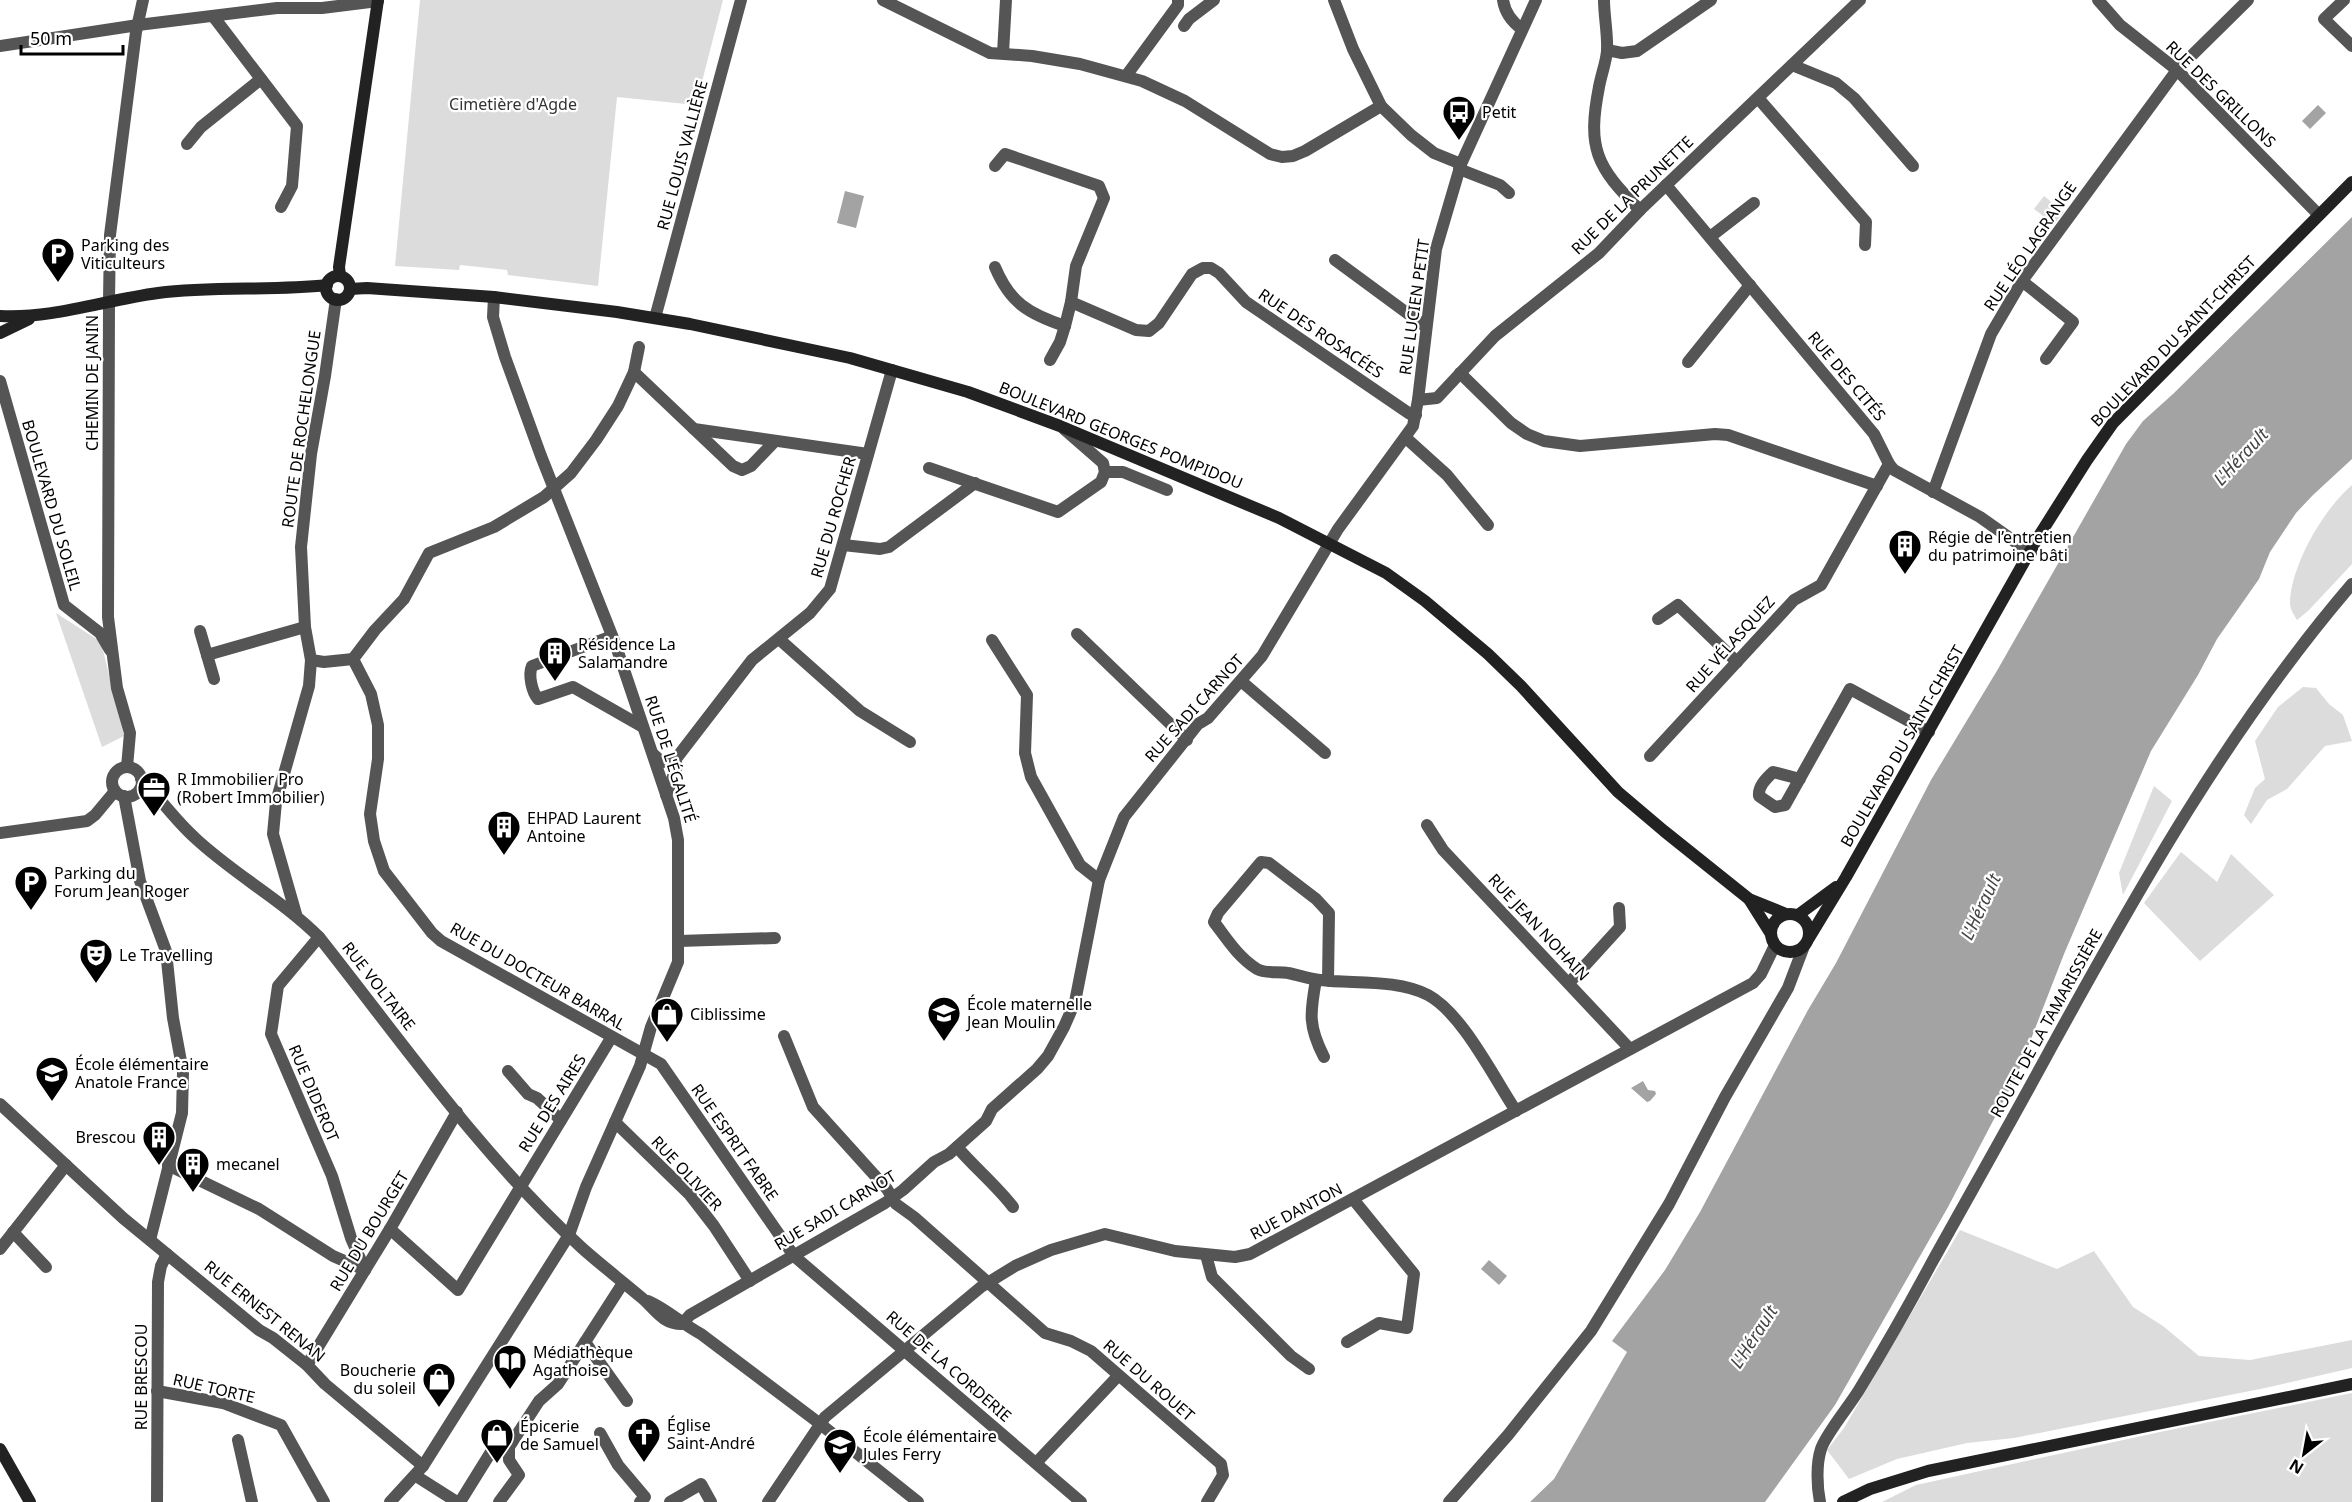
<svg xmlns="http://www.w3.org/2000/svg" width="2352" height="1502" viewBox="0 0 2352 1502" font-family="'Noto Sans',sans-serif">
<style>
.green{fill:#dcdcdc}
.water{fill:#a3a3a3}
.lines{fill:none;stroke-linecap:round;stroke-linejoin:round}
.street{stroke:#555;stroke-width:12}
.secondary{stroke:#222;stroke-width:12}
.labels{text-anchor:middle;stroke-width:4.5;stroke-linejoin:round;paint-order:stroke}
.street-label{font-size:16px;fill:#000;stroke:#fff}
.park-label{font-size:16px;fill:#333;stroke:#fff}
.poi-label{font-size:16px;fill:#000;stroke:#fff;text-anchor:start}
.water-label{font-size:18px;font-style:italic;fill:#444;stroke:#fff}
</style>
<rect width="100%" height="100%" fill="#fff"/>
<!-- green -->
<g class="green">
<path d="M420,0H723L696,105L617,97L598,286L508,275L507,270L460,265L459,270L395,266Z"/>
<path d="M2044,196L2064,212L2054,224L2034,209Z"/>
<path d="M2352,485V564L2309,610L2297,620C2294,615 2290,609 2290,603C2291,565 2323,510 2352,485Z"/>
<path d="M56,613L101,642L124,736L102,747Z"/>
<path d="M2303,687L2316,688L2329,704L2343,715L2352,741L2325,746L2287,789L2267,800L2251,824L2244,815L2255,788L2265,779L2255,741L2278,707Z"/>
<path d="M2154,786L2172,801L2123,895L2119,873Z"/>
<path d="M2181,852L2217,882L2231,854L2274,895L2200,961L2144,903Z"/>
<path d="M1960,1230L2057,1269L2094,1251L2133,1307L2163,1326L2199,1356L2250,1360L2352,1340V1368L2265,1388L2014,1438L1967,1443L1897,1459L1849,1479L1827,1450L1844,1428Z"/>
<path d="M2352,1393V1502H1882L1916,1485L2160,1432Z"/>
</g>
<!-- water -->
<g class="water">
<path d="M2318,105L2326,113L2310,129L2302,121Z"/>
<path d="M845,191L864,196L856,228L837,223Z"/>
<path d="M2352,217V459L2313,495L2296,513L2270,552L2259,579L2217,639L2198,675L2151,751L2064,954L2017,1075L1948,1207L1835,1405L1765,1502H1530L1554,1479L1627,1352L1612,1341L1665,1270L1700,1212L1808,1010L1836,963L1931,780L1998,669L2126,444L2143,421L2173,394Z"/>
<path d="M1643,1081L1648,1090L1655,1091L1656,1094L1650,1101L1647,1102L1631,1088Z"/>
<path d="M1489,1260L1507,1276L1499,1285L1481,1269Z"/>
</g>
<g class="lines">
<!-- street -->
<g class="street">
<path d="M883,0L990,53L1032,56L1080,64L1142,81L1185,101L1270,154L1282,157L1293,156L1305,151L1381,106"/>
<path d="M1334,0L1353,49L1381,106L1411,135L1434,153L1461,164"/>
<path d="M1503,0C1505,13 1512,22 1522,29"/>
<path d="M1604,0C1604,16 1608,35 1607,51C1606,63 1601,75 1599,87C1587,148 1596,167 1640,210"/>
<path d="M2098,0L2120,25L2177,70L2319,215"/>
<path d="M2344,0L2324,19L2352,46"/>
<path d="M213,16L297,126L292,186L281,207"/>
<path d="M1184,26L1189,19L1214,0"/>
<path d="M0,46L138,25L277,8H322L378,1"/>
<path d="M1607,50L1622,53L1637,51L1711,0"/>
<path d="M1003,53L1006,0"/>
<path d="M1792,65L1836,83L1854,98L1913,166"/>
<path d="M1126,76L1178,5V0"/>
<path d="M1758,98L1866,222L1865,245"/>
<path d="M187,144L201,127L261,79"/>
<path d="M995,166L1005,154L1099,186L1104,198L1076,266L1071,302L1065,326L1060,342L1050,360"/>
<path d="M1459,169L1500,185L1509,193"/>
<path d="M1666,185L1874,434L1889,464L1894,470L1980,517L2031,553"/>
<path d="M1710,237L1754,203"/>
<path d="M1335,260L1426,327"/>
<path d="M995,267C1010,303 1029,314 1065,326"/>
<path d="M2022,281L2073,322L2046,359"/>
<path d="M1071,302L1136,330L1149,331L1159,323L1192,274L1203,268H1211L1219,273L1246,302L1410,414L1416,415"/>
<path d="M655,318L741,0"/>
<path d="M1688,362L1750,285"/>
<path d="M634,372L694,429L868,454"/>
<path d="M1460,373L1511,423L1527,434L1544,441L1580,446L1715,434L1728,435L1877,486"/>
<path d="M0,381L64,605L100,633L110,650"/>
<path d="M1418,400L1437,398L1495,336L1599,253L1640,210L1860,0"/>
<path d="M694,429L733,466L742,470L751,466L775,441"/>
<path d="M1064,429L1103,463L1105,472"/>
<path d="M1406,438L1447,475L1488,525"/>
<path d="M929,468L1058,512L1101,482L1105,472H1123L1167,490"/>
<path d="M1933,492L1991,334L2022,281L2177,70L2248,0"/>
<path d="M843,545L880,549L889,547L975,483"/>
<path d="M1658,619L1678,605L1737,662"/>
<path d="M200,631L214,679"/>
<path d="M1077,634L1187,740"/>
<path d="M612,636L532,666C528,675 532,692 538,699L573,687L643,727"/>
<path d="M779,639L860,711L910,742"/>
<path d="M992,640L1027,695L1025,753L1031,777L1080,865L1099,880"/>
<path d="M207,655L305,627"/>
<path d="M353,659L371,694L378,725V759L370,814L374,841L384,871L432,933L441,941L661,1064L794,1256L1081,1502"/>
<path d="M353,659L375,630L404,599L429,553L494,527L544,497L571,473L596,440L618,406L634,372L639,347"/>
<path d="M311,660L324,662L353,659"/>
<path d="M1241,681L1325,753"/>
<path d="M653,754L662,762L675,760L752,660L810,613L830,589L892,370"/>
<path d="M1650,756L1794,600L1821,585L1889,464"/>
<path d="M127,767L130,733L117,688L108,617L109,301L110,235L136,32L143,0"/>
<circle cx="127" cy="782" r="15"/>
<path d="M141,779C159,797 175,820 194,837C233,874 281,899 319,937C403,1043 482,1157 582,1248C601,1265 622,1281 642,1298C655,1309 662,1324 682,1324"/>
<path d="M1800,779L1773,772C1766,779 1758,786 1759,796L1775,807L1785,805L1850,689L1929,732"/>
<path d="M666,795L677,766L675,760"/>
<path d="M124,796L140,881L166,951L173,1018L183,1072L182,1113L150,1240"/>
<path d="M1427,825L1443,850L1630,1049"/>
<path d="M0,833L87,821L95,815L115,791"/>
<path d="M296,914L273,834L276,802L309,686L311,660L305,627L301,547L311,454L325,376L336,299"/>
<path d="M319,937L278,986L271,1034L332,1176L351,1238L365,1270"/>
<path d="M679,941L775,938"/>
<path d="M1316,980C1310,1013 1308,1026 1324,1057"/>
<path d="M1328,981L1329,913L1316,899L1269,863L1261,862L1218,913L1214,922C1227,939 1238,957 1257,969C1265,974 1279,971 1288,973C1299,975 1309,979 1320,980C1354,984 1397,979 1428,995C1462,1013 1494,1078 1516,1111"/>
<path d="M1569,983L1620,927L1619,908"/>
<path d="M784,1036L813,1107L887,1189L896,1204L914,1217L1045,1333L1071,1341L1091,1351L1221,1464L1223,1475L1207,1502"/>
<path d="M508,1071L528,1094L537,1098L561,1120"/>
<path d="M0,1104L123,1218L259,1330L273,1338L307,1365L325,1384L423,1466"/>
<path d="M615,1122L690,1195L714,1226L750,1281"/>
<path d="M957,1147C975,1168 996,1185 1013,1207"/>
<path d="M168,1165L259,1209L333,1256L365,1270"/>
<path d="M390,1229L458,1290L611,1038"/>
<path d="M13,1232L46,1267"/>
<path d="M0,1249L66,1165"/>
<path d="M1206,1255L1212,1277L1291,1356L1309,1369"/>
<path d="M648,1301C668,1310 682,1324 701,1334L819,1423L918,1502"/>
<path d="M682,1324L690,1315L885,1203L903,1190L934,1162L949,1154L986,1121L992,1109L1037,1069L1048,1056L1064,1027L1075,1002L1099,880L1124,817L1198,724L1208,718L1262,656L1338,529L1413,426L1418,400L1436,249L1461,164L1536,0"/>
<path d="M585,1342L627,1401"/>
<path d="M1347,1342L1379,1323L1407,1328L1414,1274L1353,1199"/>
<path d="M307,1365L390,1229L457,1112"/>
<path d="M157,1391L223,1403L281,1425L324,1502"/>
<path d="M600,1433L618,1465L645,1497L640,1502"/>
<path d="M238,1440L252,1502"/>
<path d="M1036,1463L1118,1376"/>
<path d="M416,1476L457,1502"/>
<path d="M157,1502L158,1282L161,1266L167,1254"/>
<path d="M390,1502L423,1466L569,1235L586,1187L640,1066L651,1027L678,962V840L674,818L615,643L541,456L505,357L493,317L494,297"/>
<path d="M460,1502L491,1452L514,1438"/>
<path d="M499,1502L519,1475L509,1460V1447L539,1401L558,1384L623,1283"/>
<path d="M670,1502L701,1484L711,1502"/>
<path d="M768,1502L825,1417L981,1287L1015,1266L1051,1250L1105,1234L1175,1251L1235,1257L1250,1254L1753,983L1761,974L1775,945"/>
<path d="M1449,1502L1508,1435L1591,1331L1669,1204L1725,1097L1788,988L1804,946"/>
<path d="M1820,1502C1817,1487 1816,1464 1821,1449C1825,1435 1850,1405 1859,1390C1884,1349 1908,1307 1931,1264C1971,1192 2012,1120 2051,1048C2140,886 2231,725 2352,584"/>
</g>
<!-- secondary -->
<g class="secondary">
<path d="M340,276L339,267L378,0"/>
<circle cx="338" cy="288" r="12"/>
<path d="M350,289L367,288L494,297L617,312L690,324L850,358L968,392L1060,426L1279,518L1386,573L1425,601L1488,654L1521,686L1618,792L1664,831L1749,899L1786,914"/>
<path d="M0,316C53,319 105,300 158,293C214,286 271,291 327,285"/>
<path d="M0,333L29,319"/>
<path d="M1749,899L1771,934"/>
<circle cx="1790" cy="933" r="19"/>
<path d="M1798,915L1836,887"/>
<path d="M1809,938L1846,877L2037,539L2087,460L2113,423L2352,182"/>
<path d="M0,1449L30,1502"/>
<path d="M1843,1502L1870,1489L1928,1471L2352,1384"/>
</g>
</g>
<!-- icons -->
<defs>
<symbol id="bus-pin" viewBox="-11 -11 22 30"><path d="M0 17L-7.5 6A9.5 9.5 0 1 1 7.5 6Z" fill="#000" stroke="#fff"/><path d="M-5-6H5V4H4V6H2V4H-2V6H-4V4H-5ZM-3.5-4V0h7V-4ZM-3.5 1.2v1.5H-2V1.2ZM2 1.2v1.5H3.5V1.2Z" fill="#fff"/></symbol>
<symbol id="parking-pin" viewBox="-11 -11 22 30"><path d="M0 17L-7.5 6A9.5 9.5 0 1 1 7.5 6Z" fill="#000" stroke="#fff"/><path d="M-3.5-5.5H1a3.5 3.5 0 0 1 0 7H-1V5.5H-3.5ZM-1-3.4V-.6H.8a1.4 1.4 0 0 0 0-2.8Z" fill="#fff"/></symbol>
<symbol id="building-pin" viewBox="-11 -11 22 30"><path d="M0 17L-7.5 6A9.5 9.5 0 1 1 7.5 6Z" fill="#000" stroke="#fff"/><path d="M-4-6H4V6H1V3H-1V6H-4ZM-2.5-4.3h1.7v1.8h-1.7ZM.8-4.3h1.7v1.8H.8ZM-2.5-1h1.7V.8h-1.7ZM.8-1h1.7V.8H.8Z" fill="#fff"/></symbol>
<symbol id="office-pin" viewBox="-11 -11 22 30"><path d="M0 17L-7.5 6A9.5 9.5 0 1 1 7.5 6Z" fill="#000" stroke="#fff"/><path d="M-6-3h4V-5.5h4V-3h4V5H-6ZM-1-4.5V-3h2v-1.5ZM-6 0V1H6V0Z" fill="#fff"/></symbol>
<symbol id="theatre-pin" viewBox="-11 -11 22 30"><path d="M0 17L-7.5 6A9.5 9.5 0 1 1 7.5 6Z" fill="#000" stroke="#fff"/><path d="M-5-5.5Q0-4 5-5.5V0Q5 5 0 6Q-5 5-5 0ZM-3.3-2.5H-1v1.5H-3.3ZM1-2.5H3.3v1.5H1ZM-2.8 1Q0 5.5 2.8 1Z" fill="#fff"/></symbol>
<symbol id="school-pin" viewBox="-11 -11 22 30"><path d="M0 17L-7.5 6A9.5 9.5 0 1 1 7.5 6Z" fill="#000" stroke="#fff"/><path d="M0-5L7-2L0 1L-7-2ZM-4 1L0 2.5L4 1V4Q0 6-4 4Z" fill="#fff"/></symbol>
<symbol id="shop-pin" viewBox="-11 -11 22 30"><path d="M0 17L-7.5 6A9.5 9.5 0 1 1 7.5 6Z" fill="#000" stroke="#fff"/><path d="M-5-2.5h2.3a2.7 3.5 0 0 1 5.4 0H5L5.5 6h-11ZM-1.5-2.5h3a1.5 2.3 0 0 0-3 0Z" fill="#fff"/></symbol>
<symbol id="library-pin" viewBox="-11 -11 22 30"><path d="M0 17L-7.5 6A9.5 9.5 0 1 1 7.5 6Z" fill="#000" stroke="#fff"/><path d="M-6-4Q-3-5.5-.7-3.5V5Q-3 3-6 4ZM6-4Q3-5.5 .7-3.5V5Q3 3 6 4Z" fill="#fff"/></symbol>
<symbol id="church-pin" viewBox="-11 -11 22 30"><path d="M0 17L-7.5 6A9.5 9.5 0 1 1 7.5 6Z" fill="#000" stroke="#fff"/><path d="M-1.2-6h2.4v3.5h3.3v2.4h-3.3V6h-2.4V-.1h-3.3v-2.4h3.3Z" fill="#fff"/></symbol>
</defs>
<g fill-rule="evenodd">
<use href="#bus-pin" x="1440" y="93" width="38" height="52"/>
<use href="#parking-pin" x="39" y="235" width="38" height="52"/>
<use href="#building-pin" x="1886" y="527" width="38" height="52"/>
<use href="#building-pin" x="536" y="634" width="38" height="52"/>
<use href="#office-pin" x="135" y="769" width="38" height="52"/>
<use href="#building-pin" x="485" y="808" width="38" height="52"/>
<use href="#parking-pin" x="12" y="863" width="38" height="52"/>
<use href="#theatre-pin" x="77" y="936" width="38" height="52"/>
<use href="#school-pin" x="925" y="994" width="38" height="52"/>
<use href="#shop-pin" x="648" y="995" width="38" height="52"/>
<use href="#school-pin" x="33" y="1054" width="38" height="52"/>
<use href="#building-pin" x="140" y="1118" width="38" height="52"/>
<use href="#building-pin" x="174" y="1145" width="38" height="52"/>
<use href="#library-pin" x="491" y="1342" width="38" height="52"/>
<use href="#shop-pin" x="420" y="1360" width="38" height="52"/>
<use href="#church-pin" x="625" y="1415" width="38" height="52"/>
<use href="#shop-pin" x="478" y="1416" width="38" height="52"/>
<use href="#school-pin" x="821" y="1426" width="38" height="52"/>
</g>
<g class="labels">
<!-- street labels -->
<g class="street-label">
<text transform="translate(2221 94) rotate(44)" y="6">RUE DES GRILLONS</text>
<text transform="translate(682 155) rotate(-75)" y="6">RUE LOUIS VALLIÈRE</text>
<text transform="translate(1632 195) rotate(-44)" y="6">RUE DE LA PRUNETTE</text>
<text transform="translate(2030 246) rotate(-56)" y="6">RUE LÉO LAGRANGE</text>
<text transform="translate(1414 307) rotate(-82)" y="6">RUE LUCIEN PETIT</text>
<text transform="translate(1321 333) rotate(34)" y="6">RUE DES ROSACÉES</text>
<text transform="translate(2173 341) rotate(-46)" y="6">BOULEVARD DU SAINT-CHRIST</text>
<text transform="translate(1847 376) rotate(50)" y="6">RUE DES CITÉS</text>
<text transform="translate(92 383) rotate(-90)" y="6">CHEMIN DE JANIN</text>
<text transform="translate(301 429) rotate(-82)" y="6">ROUTE DE ROCHELONGUE</text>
<text transform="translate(1121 435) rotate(22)" y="6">BOULEVARD GEORGES POMPIDOU</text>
<text transform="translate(52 505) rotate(74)" y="6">BOULEVARD DU SOLEIL</text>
<text transform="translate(833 517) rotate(-74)" y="6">RUE DU ROCHER</text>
<text transform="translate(1730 644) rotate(-48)" y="6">RUE VÉLASQUEZ</text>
<text transform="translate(1194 708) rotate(-48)" y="6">RUE SADI CARNOT</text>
<text transform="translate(1902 746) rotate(-60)" y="6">BOULEVARD DU SAINT-CHRIST</text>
<text transform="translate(671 759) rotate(72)" y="6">RUE DE L'ÉGALITÉ</text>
<text transform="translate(1539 927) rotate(47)" y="6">RUE JEAN NOHAIN</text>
<text transform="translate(538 976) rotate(30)" y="6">RUE DU DOCTEUR BARRAL</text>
<text transform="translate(379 986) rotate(52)" y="6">RUE VOLTAIRE</text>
<text transform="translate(2046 1023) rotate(-61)" y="6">ROUTE DE LA TAMARISSIÈRE</text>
<text transform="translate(314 1093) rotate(67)" y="6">RUE DIDEROT</text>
<text transform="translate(552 1103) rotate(-58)" y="6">RUE DES AIRES</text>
<text transform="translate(735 1142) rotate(55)" y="6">RUE ESPRIT FABRE</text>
<text transform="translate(687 1173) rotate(47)" y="6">RUE OLIVIER</text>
<text transform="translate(835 1210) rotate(-31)" y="6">RUE SADI CARNOT</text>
<text transform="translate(1296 1211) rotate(-28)" y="6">RUE DANTON</text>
<text transform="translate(369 1231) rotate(-59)" y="6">RUE DU BOURGET</text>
<text transform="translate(265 1311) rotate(39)" y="6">RUE ERNEST RENAN</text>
<text transform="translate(949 1366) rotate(41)" y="6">RUE DE LA CORDERIE</text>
<text transform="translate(141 1377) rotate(-90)" y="6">RUE BRESCOU</text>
<text transform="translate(1149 1380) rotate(41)" y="6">RUE DU ROUET</text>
<text transform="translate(214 1388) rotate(13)" y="6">RUE TORTE</text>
</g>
<!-- park labels -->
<g class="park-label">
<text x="513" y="110">Cimetière d'Agde</text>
</g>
<!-- poi labels -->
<g class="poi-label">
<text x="1482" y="118">Petit</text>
<text x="81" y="251">Parking des<tspan x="81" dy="18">Viticulteurs</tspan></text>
<text x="1928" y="543">Régie de l’entretien<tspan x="1928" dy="18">du patrimoine bâti</tspan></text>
<text x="578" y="650">Résidence La<tspan x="578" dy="18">Salamandre</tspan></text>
<text x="177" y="785">R Immobilier Pro<tspan x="177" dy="18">(Robert Immobilier)</tspan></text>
<text x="527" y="824">EHPAD Laurent<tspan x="527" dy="18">Antoine</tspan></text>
<text x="54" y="879">Parking du<tspan x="54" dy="18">Forum Jean Roger</tspan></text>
<text x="119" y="961">Le Travelling</text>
<text x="967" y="1010">École maternelle<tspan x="967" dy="18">Jean Moulin</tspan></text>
<text x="690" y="1020">Ciblissime</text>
<text x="75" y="1070">École élémentaire<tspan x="75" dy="18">Anatole France</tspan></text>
<text x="136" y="1143" text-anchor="end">Brescou</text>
<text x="216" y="1170">mecanel</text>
<text x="533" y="1358">Médiathèque<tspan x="533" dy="18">Agathoise</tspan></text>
<text x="416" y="1376" text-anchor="end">Boucherie<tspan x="416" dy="18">du soleil</tspan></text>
<text x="667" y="1431">Église<tspan x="667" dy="18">Saint-André</tspan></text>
<text x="520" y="1432">Épicerie<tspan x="520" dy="18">de Samuel</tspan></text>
<text x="863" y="1442">École élémentaire<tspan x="863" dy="18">Jules Ferry</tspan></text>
</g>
<!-- water labels -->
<g class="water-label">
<text transform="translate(2241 457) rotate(-47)" y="6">L'Hérault</text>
<text transform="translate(1981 907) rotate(-65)" y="6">L'Hérault</text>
<text transform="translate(1754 1337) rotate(-57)" y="6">L'Hérault</text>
</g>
</g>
<!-- north arrow -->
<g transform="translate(2304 1454) rotate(211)" stroke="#ffffff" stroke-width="4.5" paint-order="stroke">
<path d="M0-4.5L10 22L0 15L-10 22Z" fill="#000000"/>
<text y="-9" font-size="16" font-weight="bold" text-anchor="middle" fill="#000000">N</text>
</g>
<!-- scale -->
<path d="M21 45v9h102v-9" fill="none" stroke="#000000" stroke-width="3"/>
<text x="30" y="45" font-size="18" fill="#000000" stroke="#ffffff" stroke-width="4.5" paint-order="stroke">50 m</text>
</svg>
